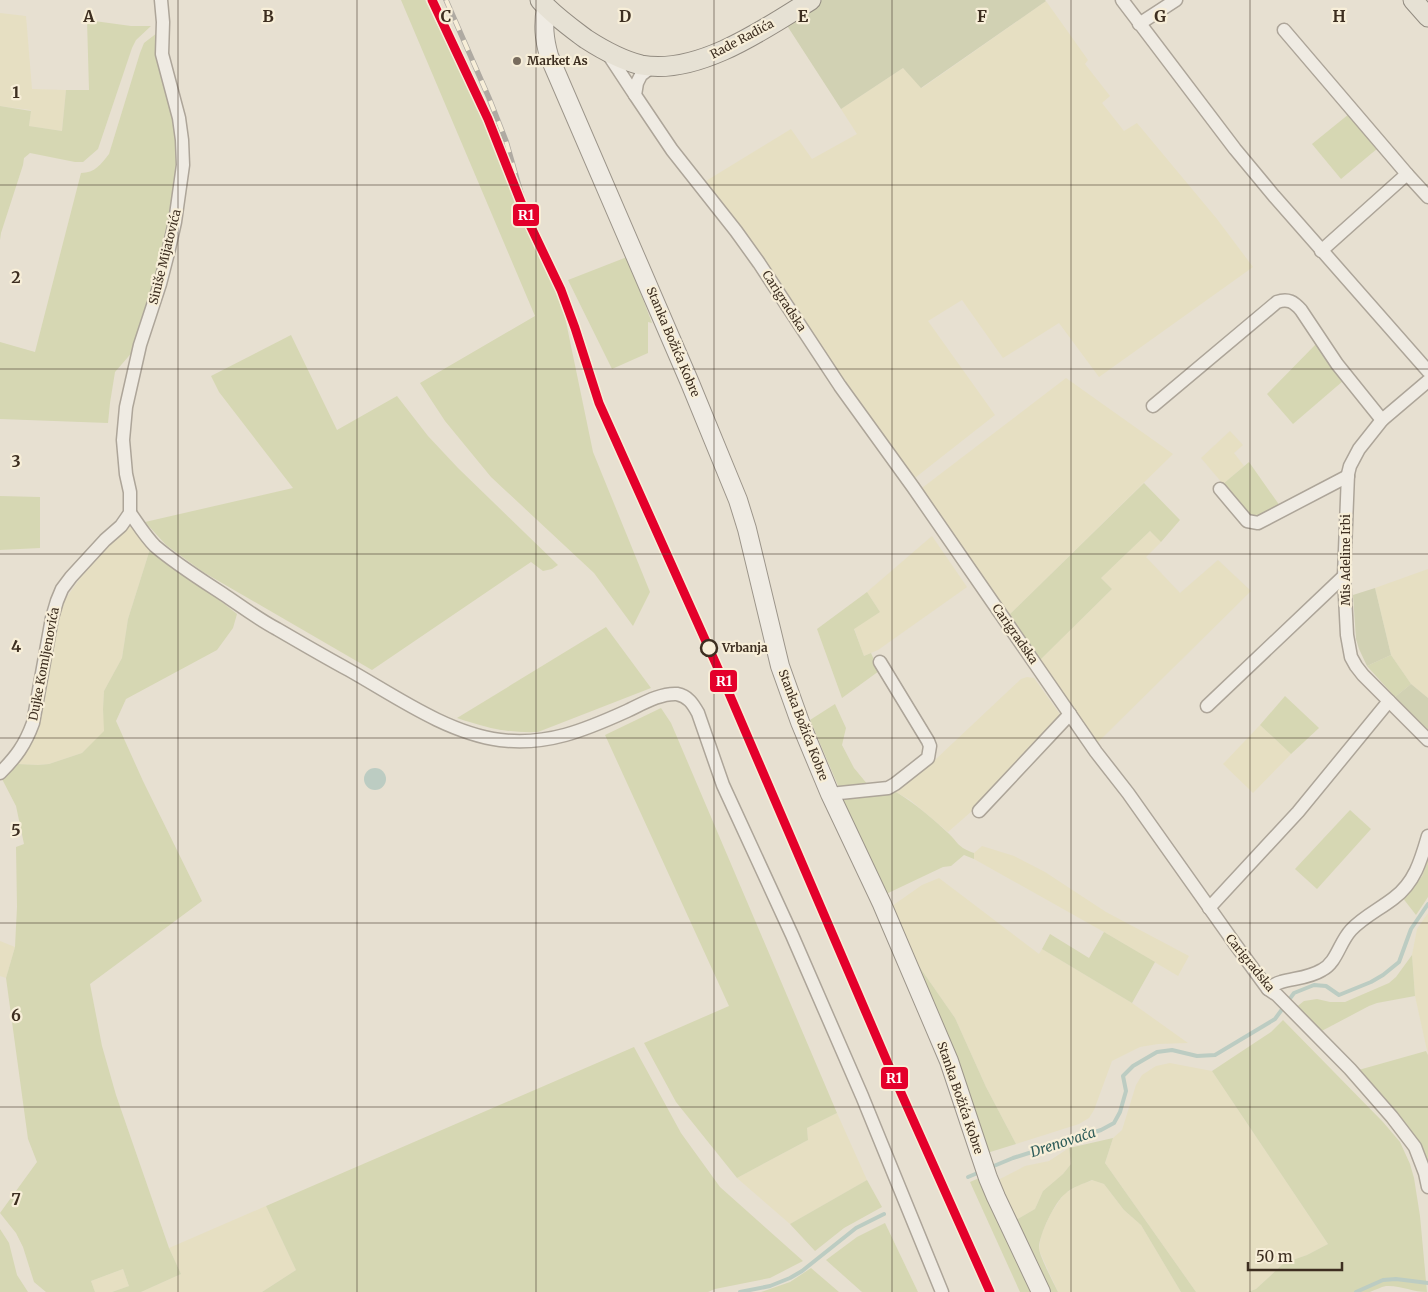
<svg xmlns="http://www.w3.org/2000/svg" width="1428" height="1292" viewBox="0 0 1428 1292" font-family="Merriweather,serif">
<style>
.farmland{fill:#e6dfc2}
.green{fill:#d6d7b3}
.cemetery{fill:#d1d1b3}
.water{fill:#bcccc2}
.lines{fill:none;stroke-linecap:round;stroke-linejoin:round}
.stream{stroke:#bcccc2;stroke-width:4}
.street-casing{stroke:#ada599;stroke-width:15}
.secondary-casing{stroke:#9c958a;stroke-width:20}
.primary-casing{stroke:#928b80;stroke-width:21}
.street{stroke:#efebe3;stroke-width:12}
.secondary{stroke:#efebe3;stroke-width:18}
.primary{stroke:#e6e1d4;stroke-width:19}
.rail-casing{stroke:#afaaa2;stroke-width:5.5}
.rail{stroke:#f7eed8;stroke-width:4;stroke-dasharray:11;stroke-linecap:butt}
.rail-1-casing{stroke:#f7eed8;stroke-width:12}
.rail-1{stroke:#e4002b;stroke-width:9}
.grid{fill:none;stroke:#3d2e20;stroke-width:1;stroke-opacity:0.55}
.poi-dot{fill:#786c5e;stroke:#f7eed8;stroke-width:2}
.stop-dot{fill:#f7eed8;stroke:#3d2e20;stroke-width:2.5}
.labels{text-anchor:middle;stroke-width:4.5;stroke-linejoin:round;paint-order:stroke}
.street-label{font-size:12px;fill:#3d2e20;stroke:#f7eed8}
.poi-label{font-size:12px;font-weight:bold;fill:#3d2e20;stroke:#f7eed8;text-anchor:start}
.stop-label{font-size:12px;font-weight:bold;fill:#3d2e20;stroke:#f7eed8;text-anchor:start}
.water-label{font-size:14px;font-style:italic;fill:#2f5d5a;stroke:#f7eed8}
.grid-label{font-size:16px;text-anchor:middle;font-weight:bold;fill:#3d2e20;stroke:#f7eed8;stroke-width:4.5;stroke-linejoin:round;paint-order:stroke}
.line-badge{stroke:#f7eed8;stroke-width:2}
.badge-label{font-size:14px;text-anchor:middle;font-weight:bold;fill:#fff}
</style>
<rect width="100%" height="100%" fill="#e7e0d1"/>
<!-- farmland -->
<g class="farmland">
<path d="M1046,1L1088,60L1085,64L1110,96L1102,103L1124,131L1137,123L1217,219L1253,267L1099,377L1059,323L1003,358L962,300L928,321L995,415L911,481L701,184L791,129L812,159L857,134L841,109L903,68L922,88Z"/>
<path d="M0,13L26,16L32,89L66,90L62,131L29,126L31,110L0,106Z"/>
<path d="M1066,378L1173,454L1005,619L918,491Z"/>
<path d="M1230,431L1243,445L1234,453L1244,466L1223,484L1201,458Z"/>
<path d="M134,526L151,546L128,619L122,658L104,691L103,709L105,731L82,753L49,764L38,765L17,764L64,601L81,577L126,528Z"/>
<path d="M1150,531L1161,542L1146,557L1180,593L1218,560L1251,591L1096,744L1039,661L1112,589L1101,578Z"/>
<path d="M932,536L967,587L878,650L864,656L854,628L880,612L867,592Z"/>
<path d="M1428,569V698L1411,684L1391,655L1375,588Z"/>
<path d="M1027,677L1034,678L1062,717L972,811L948,832L910,800L896,792L937,758L1021,679Z"/>
<path d="M1260,725L1291,754L1253,793L1223,764Z"/>
<path d="M982,846L1014,856L1045,872L1106,912L1189,956L1178,976L1104,932L974,859V853Z"/>
<path d="M939,878L1039,954L1042,949L1132,1003L1188,1043L1158,1044L1140,1047L1112,1061L1094,1110L1089,1118L1079,1124L1016,1144L986,1087L955,1018L916,962L892,906L922,885Z"/>
<path d="M1428,913V1055L1415,996L1412,955L1417,929Z"/>
<path d="M0,941L15,947L6,978L0,976Z"/>
<path d="M1170,1063L1212,1071L1328,1244L1307,1255L1284,1263L1256,1289L1248,1292H1196L1105,1163L1113,1138L1122,1130L1136,1085L1142,1075L1156,1066Z"/>
<path d="M837,1113L867,1180L790,1224L737,1178L808,1140L807,1128Z"/>
<path d="M1069,1148L1071,1164L1063,1174L1043,1191L1035,1209L1016,1220L998,1180L1025,1166L1049,1161Z"/>
<path d="M1093,1180L1104,1184L1124,1210L1141,1225L1181,1292H1058L1039,1250L1041,1235L1051,1213L1064,1194L1079,1185Z"/>
<path d="M266,1206L296,1270L262,1292H141L181,1274L169,1248Z"/>
<path d="M123,1269L129,1286L112,1292H95L91,1281Z"/>
</g>
<!-- green -->
<g class="green">
<path d="M401,0H425L463,77L551,275L565,317L593,452L650,592L633,626L594,573L491,477L445,421L420,383L535,316Z"/>
<path d="M87,20L131,26H151L136,40L132,48L98,149L83,162H75L30,153L24,158L23,165L1,233L0,240V106L31,111L29,126L62,131L66,90H89Z"/>
<path d="M157,33L175,124L178,159L164,255L135,349L115,372L110,403L108,423L0,419V342L35,352L81,173C95,173 101,164 109,154L140,53L144,43Z"/>
<path d="M1349,114L1378,148L1341,179L1312,144Z"/>
<path d="M627,257L652,323L648,322V353L612,369L568,280Z"/>
<path d="M291,335L337,430L397,396L428,436L458,468L558,565L552,569L543,571L531,562L372,670L203,572L166,545L145,522L293,488L219,392L211,376Z"/>
<path d="M1316,344L1343,381L1293,424L1267,394Z"/>
<path d="M1249,462L1280,506L1256,516L1250,515L1223,484Z"/>
<path d="M1144,483L1180,520L1161,542L1150,531L1101,578L1112,589L1039,661L1005,619Z"/>
<path d="M0,496L40,497V548L0,550Z"/>
<path d="M151,546L237,614L233,628L217,650L126,699L116,721L143,781L202,901L90,984L102,1046L116,1095L169,1248L181,1274L141,1292H112L129,1286L123,1269L91,1281L95,1292H46L34,1282L23,1247L16,1233L0,1213L37,1162L28,1139L6,978L15,947L17,907L16,847L24,844L16,806L2,779L17,764L38,765L49,764L82,753L104,731L103,709L104,691L122,658L128,619Z"/>
<path d="M867,592L880,612L854,629L864,656L871,653L879,671L842,698L817,629Z"/>
<path d="M606,627L651,688L538,732C506,733 487,728 457,718Z"/>
<path d="M1391,655L1411,684L1395,697L1367,666Z"/>
<path d="M1285,696L1319,728L1291,754L1260,725Z"/>
<path d="M835,704L846,728L842,745L854,768L868,785L839,788L810,720Z"/>
<path d="M661,708L671,723L837,1113L807,1128L808,1140L737,1178L676,1102L644,1043L729,1006L605,735Z"/>
<path d="M896,792C914,803 931,817 947,832C959,843 957,847 974,853V859L964,855L951,866L943,867L884,895L843,799Z"/>
<path d="M1350,810L1371,829L1317,889L1295,869Z"/>
<path d="M1428,860V897L1416,915L1402,897L1422,876Z"/>
<path d="M1104,932L1155,962L1132,1003L1042,949L1050,934L1089,958Z"/>
<path d="M1412,955L1415,996L1377,1003L1369,1006L1316,1034L1294,1009L1304,1001L1317,999L1330,1002H1345L1389,983L1396,977Z"/>
<path d="M916,962L955,1018L986,1087L1016,1144L987,1153L966,1082Z"/>
<path d="M1283,1020L1383,1122L1400,1142L1410,1164L1414,1178L1420,1216L1427,1292C1413,1292 1400,1285 1386,1286C1381,1287 1375,1290 1370,1292H1248L1256,1289L1284,1263L1307,1255L1328,1244L1212,1071L1271,1032Z"/>
<path d="M634,1047L681,1133L720,1187L803,1261L770,1278L715,1289L708,1292H262L296,1270L266,1206Z"/>
<path d="M1426,1051L1428,1055V1177L1355,1071Z"/>
<path d="M1113,1138L1105,1163L1196,1292H1181L1141,1225L1124,1210L1104,1184L1092,1180C1083,1184 1072,1187 1065,1194C1055,1201 1038,1237 1039,1249C1040,1257 1054,1284 1058,1292H1050L1016,1220L1035,1209L1043,1191L1063,1174L1071,1164L1069,1148Z"/>
<path d="M979,1178L1031,1292H1020L970,1182Z"/>
<path d="M867,1180L882,1207L844,1228L815,1251L790,1224Z"/>
<path d="M885,1223L918,1292H862L826,1260L857,1237Z"/>
<path d="M0,1229L9,1243L17,1275L28,1292H0Z"/>
<path d="M811,1268L839,1292H761L790,1282Z"/>
</g>
<!-- cemetery -->
<g class="cemetery">
<path d="M822,0H1045L1046,1L921,88L903,68L841,109L786,24Z"/>
<path d="M1375,588L1391,655L1367,666L1359,649L1356,639L1353,595Z"/>
<path d="M1411,684L1428,698V732L1395,697Z"/>
</g>
<!-- water -->
<circle class="water" cx="375" cy="779" r="11"/>
<g class="lines">
<!-- stream -->
<g class="stream">
<path d="M989,1168L1013,1158L1101,1130L1114,1123L1120,1112L1126,1091L1123,1076L1133,1066L1157,1052L1172,1050L1197,1056L1215,1055L1275,1019L1294,993L1314,985L1326,986L1339,995L1371,982L1383,975L1399,962L1411,929L1428,904"/>
<path d="M968,1177L980,1172"/>
<path d="M740,1292L770,1286L790,1278L802,1271L856,1228L884,1214"/>
<path d="M1356,1292L1383,1280L1396,1279L1428,1283"/>
</g>
<defs>
<g id="street">
<path d="M1122,0L1235,149L1274,196L1428,371"/>
<path d="M1139,24L1176,0"/>
<path d="M1284,30L1407,174L1321,251"/>
<path d="M608,54L635,95"/>
<path d="M653,66L641,75L637,83L635,95L672,150L736,231L759,263L840,386L913,487L1096,752L1128,793L1235,944L1268,989L1277,995L1350,1069L1392,1117L1415,1147L1425,1173L1428,1187"/>
<path d="M1407,174L1428,197"/>
<path d="M1428,381L1382,420L1359,449L1350,466L1348,474L1344,576L1347,635L1351,657L1356,666L1363,675L1428,740"/>
<path d="M1153,406L1277,302C1288,298 1294,302 1301,310L1337,364L1382,420"/>
<path d="M1220,489L1247,521L1258,523L1348,476"/>
<path d="M130,513C138,524 145,536 155,546C176,564 200,579 223,594C241,606 258,619 277,629C301,643 325,657 349,670C395,696 447,733 500,740C547,746 585,730 627,711C642,704 660,693 677,694C688,696 693,704 698,713L723,785L792,935L862,1096L942,1292"/>
<path d="M1207,706L1344,576"/>
<path d="M0,773C16,757 25,745 33,723L52,618L57,601L62,589L71,577L105,540L121,526L130,513V492L126,474L123,440L126,407L140,345L160,284L168,253L175,222L183,165L182,140L179,118L162,54L163,22L161,0"/>
<path d="M830,794L888,788L895,784L928,758L930,746L928,741L880,662"/>
<path d="M979,811L1070,714"/>
<path d="M1209,908L1298,812L1389,701"/>
<path d="M1268,989C1272,986 1276,983 1281,982C1295,978 1309,978 1322,970C1337,962 1339,943 1351,930C1363,917 1380,909 1394,898C1415,882 1421,860 1428,836"/>
</g>
<path id="secondary" d="M546,7C543,26 544,38 549,56L690,383L738,500L747,529L780,666L800,722L830,794L882,904L949,1061L988,1178L996,1197L1041,1292"/>
<g id="primary">
<path d="M540,0C553,15 570,27 586,39C603,50 621,60 641,65C697,76 765,29 811,0"/>
<path d="M1413,0L1428,17"/>
</g>
</defs>
<!-- street casing -->
<use href="#street" class="street-casing"/>
<!-- secondary casing -->
<use href="#secondary" class="secondary-casing"/>
<!-- primary casing -->
<use href="#primary" class="primary-casing"/>
<!-- street -->
<use href="#street" class="street"/>
<!-- secondary -->
<use href="#secondary" class="secondary"/>
<!-- primary -->
<use href="#primary" class="primary"/>
<defs>
<path id="rail" d="M446,0L489,98L506,141L530,225"/>
</defs>
<!-- rail casing -->
<use href="#rail" class="rail-casing"/>
<!-- rail -->
<use href="#rail" class="rail"/>
<defs>
<path id="rail-1" d="M432,0L488,119L530,225L561,290L575,328L599,403L725,684L889,1066L990,1292"/>
</defs>
<!-- rail-1 casing -->
<use href="#rail-1" class="rail-1-casing"/>
<!-- rail-1 -->
<use href="#rail-1" class="rail-1"/>
</g>
<!-- grid -->
<path class="grid" d="M178,0V1292M357,0V1292M536,0V1292M714,0V1292M892,0V1292M1071,0V1292M1250,0V1292M0,185H1428M0,369H1428M0,554H1428M0,738H1428M0,923H1428M0,1107H1428"/>
<!-- markers -->
<circle class="poi-dot" cx="517" cy="61" r="5"/>
<circle class="stop-dot" cx="709" cy="648" r="8"/>
<g class="labels">
<!-- street labels -->
<g class="street-label">
<text transform="translate(742 39) rotate(-28)" y="4">Rade Radića</text>
<text transform="translate(165 257) rotate(-76)" y="4">Siniše Mijatovića</text>
<text transform="translate(784 301) rotate(57)" y="4">Carigradska</text>
<text transform="translate(673 342) rotate(67)" y="4">Stanka Božića Kobre</text>
<text transform="translate(1346 560) rotate(-90)" y="4">Mis Adeline Irbi</text>
<text transform="translate(1015 634) rotate(55)" y="4">Carigradska</text>
<text transform="translate(44 664) rotate(-79)" y="4">Dujke Komljenovića</text>
<text transform="translate(803 725) rotate(69)" y="4">Stanka Božića Kobre</text>
<text transform="translate(1250 963) rotate(51)" y="4">Carigradska</text>
<text transform="translate(960 1098) rotate(71)" y="4">Stanka Božića Kobre</text>
</g>
<!-- poi labels -->
<g class="poi-label">
<text x="527" y="65">Market As</text>
</g>
<!-- stop labels -->
<g class="stop-label">
<text x="722" y="652">Vrbanja</text>
</g>
<!-- water labels -->
<g class="water-label">
<text transform="translate(1063 1142) rotate(-18)" y="5">Drenovača</text>
</g>
</g>
<g class="grid-label">
<text x="89" y="22">A</text>
<text x="268" y="22">B</text>
<text x="446" y="22">C</text>
<text x="625" y="22">D</text>
<text x="803" y="22">E</text>
<text x="982" y="22">F</text>
<text x="1160" y="22">G</text>
<text x="1339" y="22">H</text>
<text x="16" y="98">1</text>
<text x="16" y="283">2</text>
<text x="16" y="467">3</text>
<text x="16" y="652">4</text>
<text x="16" y="836">5</text>
<text x="16" y="1021">6</text>
<text x="16" y="1205">7</text>
</g>
<g class="line-badge">
<rect x="512" y="203" width="28" height="24" rx="5" fill="#e4002b"/>
<rect x="709" y="669" width="29" height="24" rx="5" fill="#e4002b"/>
<rect x="880" y="1066" width="29" height="24" rx="5" fill="#e4002b"/>
</g>
<g class="badge-label">
<text x="526" y="220">R1</text>
<text x="724" y="686">R1</text>
<text x="894" y="1083">R1</text>
</g>
<!-- scale -->
<path d="M1248 1262v8h94v-8" fill="none" stroke="#3d2e20" stroke-width="2.5"/>
<text x="1256" y="1262" font-size="15" fill="#3d2e20" stroke="#f7eed8" stroke-width="4" paint-order="stroke">50 m</text>
</svg>
